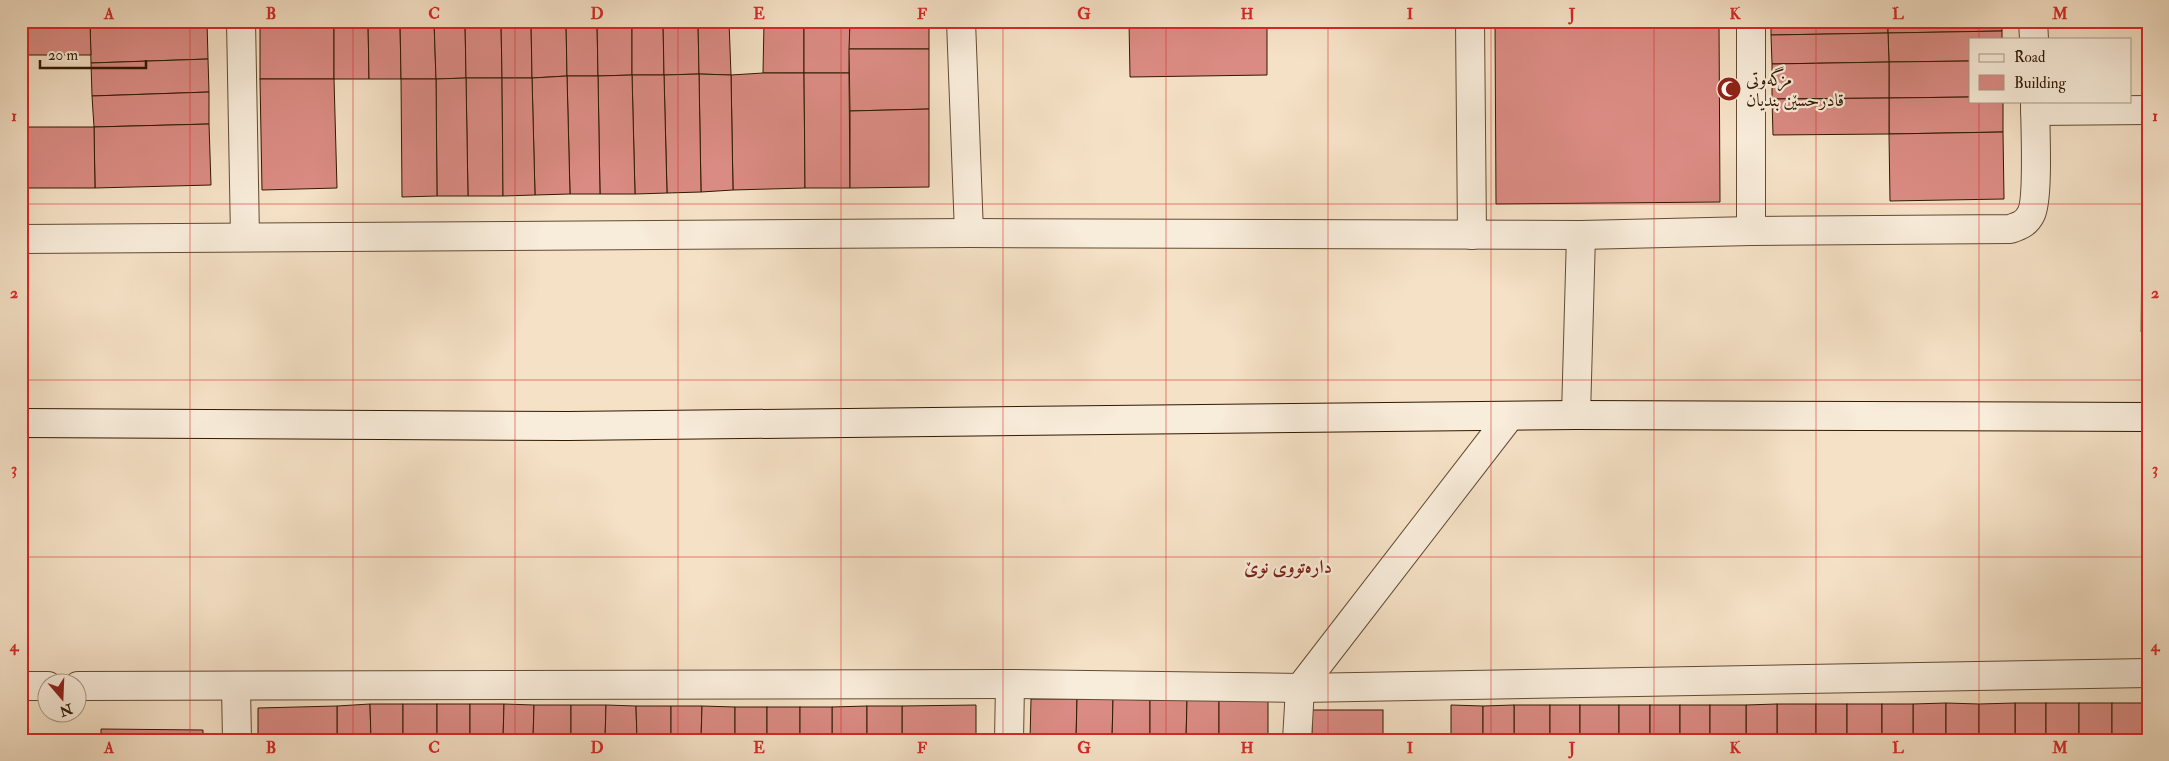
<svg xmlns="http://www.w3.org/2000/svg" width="2169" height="761" viewBox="0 0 2169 761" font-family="'IM FELL Double Pica',Amiri,serif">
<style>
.green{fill:#bdc294;stroke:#786e4a}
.building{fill:#da8b83;stroke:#321900}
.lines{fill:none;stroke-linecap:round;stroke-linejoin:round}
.street-casing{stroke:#634b32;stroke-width:30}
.secondary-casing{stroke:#321900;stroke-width:30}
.street{stroke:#f8ecda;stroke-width:28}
.secondary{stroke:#f8ecda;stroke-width:28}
.grid{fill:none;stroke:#d62828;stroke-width:1;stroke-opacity:0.55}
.labels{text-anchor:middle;stroke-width:4.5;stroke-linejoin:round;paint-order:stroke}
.poi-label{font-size:18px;fill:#321900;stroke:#f8ecda;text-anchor:start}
.neighbourhood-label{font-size:19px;font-weight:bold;fill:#7a1f14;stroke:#f8ecda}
.neatline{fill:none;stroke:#d62828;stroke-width:2}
.grid-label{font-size:16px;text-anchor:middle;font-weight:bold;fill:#d62828}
</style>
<rect width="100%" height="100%" fill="#f5e1c6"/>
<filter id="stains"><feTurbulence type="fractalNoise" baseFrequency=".004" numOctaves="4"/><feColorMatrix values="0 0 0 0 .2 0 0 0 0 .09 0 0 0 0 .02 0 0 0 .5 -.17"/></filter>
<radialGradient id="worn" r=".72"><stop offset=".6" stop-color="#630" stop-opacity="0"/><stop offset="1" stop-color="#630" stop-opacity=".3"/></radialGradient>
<!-- green -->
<path class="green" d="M2143,156H2148V332H2141Z"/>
<!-- building -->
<g class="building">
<rect x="21" y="21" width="69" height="2"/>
<path d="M90,21H207L208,59L91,63Z"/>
<rect x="260" y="21" width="74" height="58"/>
<path d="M334,21H368L369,79H334Z"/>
<path d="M368,21H400L401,79H369Z"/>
<path d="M400,21H434L436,79H401Z"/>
<path d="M434,21H465L466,78L436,79Z"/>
<path d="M465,21H501L502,78H466Z"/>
<path d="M501,21H531L532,78H502Z"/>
<path d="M531,21H566L567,76L532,78Z"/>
<path d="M566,21H597L598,76H567Z"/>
<path d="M597,21H632V75L598,76Z"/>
<path d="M632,21H663L664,75H632Z"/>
<path d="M663,21H698L699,74L664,75Z"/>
<path d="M698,21H729L731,75L699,74Z"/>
<path d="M764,21H804V73H763Z"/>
<path d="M804,21H850L849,73H804Z"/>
<path d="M850,21H929V49H849Z"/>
<path d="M1129,21H1267V75L1130,77Z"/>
<path d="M1495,21H1719L1720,202L1496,204Z"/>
<path d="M1771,21H1888V33L1771,35Z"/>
<path d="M1888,21H2002V31L1888,33Z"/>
<path d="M21,23H90L91,55H21Z"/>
<path d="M2002,31V39H1970V61L1889,62L1888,33Z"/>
<path d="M1888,33L1889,62L1772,64L1771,35Z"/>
<path d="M849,49H929V109L850,111Z"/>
<path d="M208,59L209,92L92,96L91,63Z"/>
<path d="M1970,61V97L1889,98V62Z"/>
<path d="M1889,62V98L1772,99V64Z"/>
<path d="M763,73H804L805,188L733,190L731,75Z"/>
<path d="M804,73H849L850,188H805Z"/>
<path d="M699,74L731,75L733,190L701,192Z"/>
<path d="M699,74L701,192L667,193L664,75Z"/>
<path d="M632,75H664L667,193L635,194Z"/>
<path d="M632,75L635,194H600L598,76Z"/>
<path d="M567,76H598L600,194H570Z"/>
<path d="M567,76L570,194L535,195L532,78Z"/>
<path d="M466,78H502L503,196H468Z"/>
<path d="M466,78L468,196H437L436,79Z"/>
<path d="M502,78H532L535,195L503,196Z"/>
<path d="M260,79H334L337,188L262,190Z"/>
<path d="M401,79H436L437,196L402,197Z"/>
<path d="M209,92V124L94,127L92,96Z"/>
<path d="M1970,97V101H2003V132L1889,134V98Z"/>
<path d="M1889,98V134L1773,135L1772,99Z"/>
<path d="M929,109V187L850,188V111Z"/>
<path d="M209,124L211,185L95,188L94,127Z"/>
<path d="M21,127H94L95,188H21Z"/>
<path d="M2003,132L2004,199L1890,201L1889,134Z"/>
<path d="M1031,699H1077L1076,740H1030Z"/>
<path d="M1077,699H1113L1112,740H1076Z"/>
<path d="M1113,699L1150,700V740H1112Z"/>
<path d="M1150,700H1187L1186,740H1150Z"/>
<path d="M1187,700H1219V740H1186Z"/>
<path d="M1219,700L1268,701V740H1219Z"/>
<path d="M1946,703V740H1913V704Z"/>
<path d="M1946,703L1979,704V740H1946Z"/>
<rect x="2015" y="703" width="31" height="37"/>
<path d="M2015,703V740H1979V704Z"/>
<rect x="2046" y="703" width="33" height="37"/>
<rect x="2079" y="703" width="33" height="37"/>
<rect x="2112" y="703" width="36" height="37"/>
<path d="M370,704L371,740H337V706Z"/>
<path d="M370,704H403V740H371Z"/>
<rect x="403" y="704" width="34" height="36"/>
<rect x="437" y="704" width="33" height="36"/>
<path d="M470,704H504L503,740H470Z"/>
<path d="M504,704L534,705L533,740H503Z"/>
<rect x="1777" y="704" width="39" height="36"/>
<path d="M1777,704V740H1746V705Z"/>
<rect x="1816" y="704" width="31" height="36"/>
<rect x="1847" y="704" width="35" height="36"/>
<rect x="1882" y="704" width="31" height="36"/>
<path d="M534,705H571V740H533Z"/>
<path d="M571,705H606L605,740H571Z"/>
<path d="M606,705L636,706L637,740H605Z"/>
<path d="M976,705V740H902V706Z"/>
<path d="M1451,705L1483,706V740H1451Z"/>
<rect x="1514" y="705" width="36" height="35"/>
<path d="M1514,705V740H1483V706Z"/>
<rect x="1550" y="705" width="30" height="35"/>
<rect x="1580" y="705" width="39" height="35"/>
<rect x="1619" y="705" width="31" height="35"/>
<rect x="1650" y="705" width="30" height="35"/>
<rect x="1680" y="705" width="30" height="35"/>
<rect x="1710" y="705" width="36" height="35"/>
<path d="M337,706V740H258V708Z"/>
<path d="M636,706H671V740H637Z"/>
<path d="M671,706H702L701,740H671Z"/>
<path d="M702,706L735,707V740H701Z"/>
<path d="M867,706V740H832V707Z"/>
<rect x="867" y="706" width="35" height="34"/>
<rect x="735" y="707" width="32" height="33"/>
<rect x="767" y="707" width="33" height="33"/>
<rect x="800" y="707" width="32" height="33"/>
<rect x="1312" y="710" width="71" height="30"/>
<path d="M101,729L203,730V740H101Z"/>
</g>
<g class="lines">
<defs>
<g id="street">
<path d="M241,21L245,237"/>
<path d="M961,21L969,233"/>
<path d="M1470,21L1472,235"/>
<path d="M1751,21V231"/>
<path d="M2033,21L2034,39"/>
<path d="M2035,111L2148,110"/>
<path d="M21,239L969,233L1581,235L1751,231L2010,229C2019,226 2026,224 2031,214C2039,199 2035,122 2035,101"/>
<path d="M1576,415L1581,235"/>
<path d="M21,686H48"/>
<path d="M78,686L1010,684L1300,688L2148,673"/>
<path d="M236,687L237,740"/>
<path d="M1009,740L1010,684"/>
<path d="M1297,740L1300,688L1510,416"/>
</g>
<path id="secondary" d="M21,423L568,426L1576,415L2148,417"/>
</defs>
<!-- street casing -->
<use href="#street" class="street-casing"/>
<!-- secondary casing -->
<use href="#secondary" class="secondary-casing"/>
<!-- street -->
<use href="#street" class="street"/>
<!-- secondary -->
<use href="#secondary" class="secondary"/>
</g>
<!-- grid -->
<path class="grid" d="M190,21V740M353,21V740M515,21V740M678,21V740M841,21V740M1003,21V740M1166,21V740M1328,21V740M1491,21V740M1654,21V740M1816,21V740M1979,21V39M1979,101V740M21,204H2148M21,380H2148M21,557H2148"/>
<!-- icons -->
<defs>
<symbol id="mosque-disc" viewBox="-11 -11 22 22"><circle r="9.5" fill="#8f2418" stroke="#f8ecda"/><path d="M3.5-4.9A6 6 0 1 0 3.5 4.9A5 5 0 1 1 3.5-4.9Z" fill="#fff"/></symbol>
</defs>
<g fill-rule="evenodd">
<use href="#mosque-disc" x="1715" y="75" width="28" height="28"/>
</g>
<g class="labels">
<!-- poi labels -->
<g class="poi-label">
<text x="1746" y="85">مزگەوتی<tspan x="1746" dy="21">قادرحسێن بندیان</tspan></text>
</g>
<!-- neighbourhood labels -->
<g class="neighbourhood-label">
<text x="1288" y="573">دارەتووی نوێ</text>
</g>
</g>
<!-- margin -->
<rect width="2169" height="761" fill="none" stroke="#f5e1c6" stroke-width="55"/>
<!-- legend -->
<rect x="1969" y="38" width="162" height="65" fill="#f8ecda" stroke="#a99883"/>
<rect x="1979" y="54" width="25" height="8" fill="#f8ecda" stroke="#a99883"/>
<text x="2014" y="62" font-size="15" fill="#321900">Road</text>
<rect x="1979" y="75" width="25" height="15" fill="#da8b83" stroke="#a99883"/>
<text x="2014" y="88" font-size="15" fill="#321900">Building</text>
<!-- north arrow -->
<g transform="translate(62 698) rotate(161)"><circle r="24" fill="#f8ecda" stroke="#a99883"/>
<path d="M0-4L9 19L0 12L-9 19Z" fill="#8f2418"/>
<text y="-8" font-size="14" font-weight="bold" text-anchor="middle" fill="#321900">N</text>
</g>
<!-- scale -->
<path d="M40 60v8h106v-8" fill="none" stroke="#321900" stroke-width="2.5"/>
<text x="48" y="60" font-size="15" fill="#321900" stroke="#f8ecda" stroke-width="4" paint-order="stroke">20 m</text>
<rect x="28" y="28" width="2114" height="706" class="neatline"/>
<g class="grid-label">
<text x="109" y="19">A</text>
<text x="271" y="19">B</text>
<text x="434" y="19">C</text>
<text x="597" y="19">D</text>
<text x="759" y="19">E</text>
<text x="922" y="19">F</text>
<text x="1084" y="19">G</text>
<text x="1247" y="19">H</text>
<text x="1410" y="19">I</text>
<text x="1572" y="19">J</text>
<text x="1735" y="19">K</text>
<text x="1898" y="19">L</text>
<text x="2060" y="19">M</text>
<text x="14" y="121">1</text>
<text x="2155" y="121">1</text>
<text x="14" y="298">2</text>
<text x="2155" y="298">2</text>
<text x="14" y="474">3</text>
<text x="2155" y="474">3</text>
<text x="14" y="651">4</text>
<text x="2155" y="651">4</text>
<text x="109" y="753">A</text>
<text x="271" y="753">B</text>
<text x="434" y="753">C</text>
<text x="597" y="753">D</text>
<text x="759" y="753">E</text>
<text x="922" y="753">F</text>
<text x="1084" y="753">G</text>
<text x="1247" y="753">H</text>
<text x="1410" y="753">I</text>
<text x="1572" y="753">J</text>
<text x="1735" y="753">K</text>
<text x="1898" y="753">L</text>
<text x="2060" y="753">M</text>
</g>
<rect width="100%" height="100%" filter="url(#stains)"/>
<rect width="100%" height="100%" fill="url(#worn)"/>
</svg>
